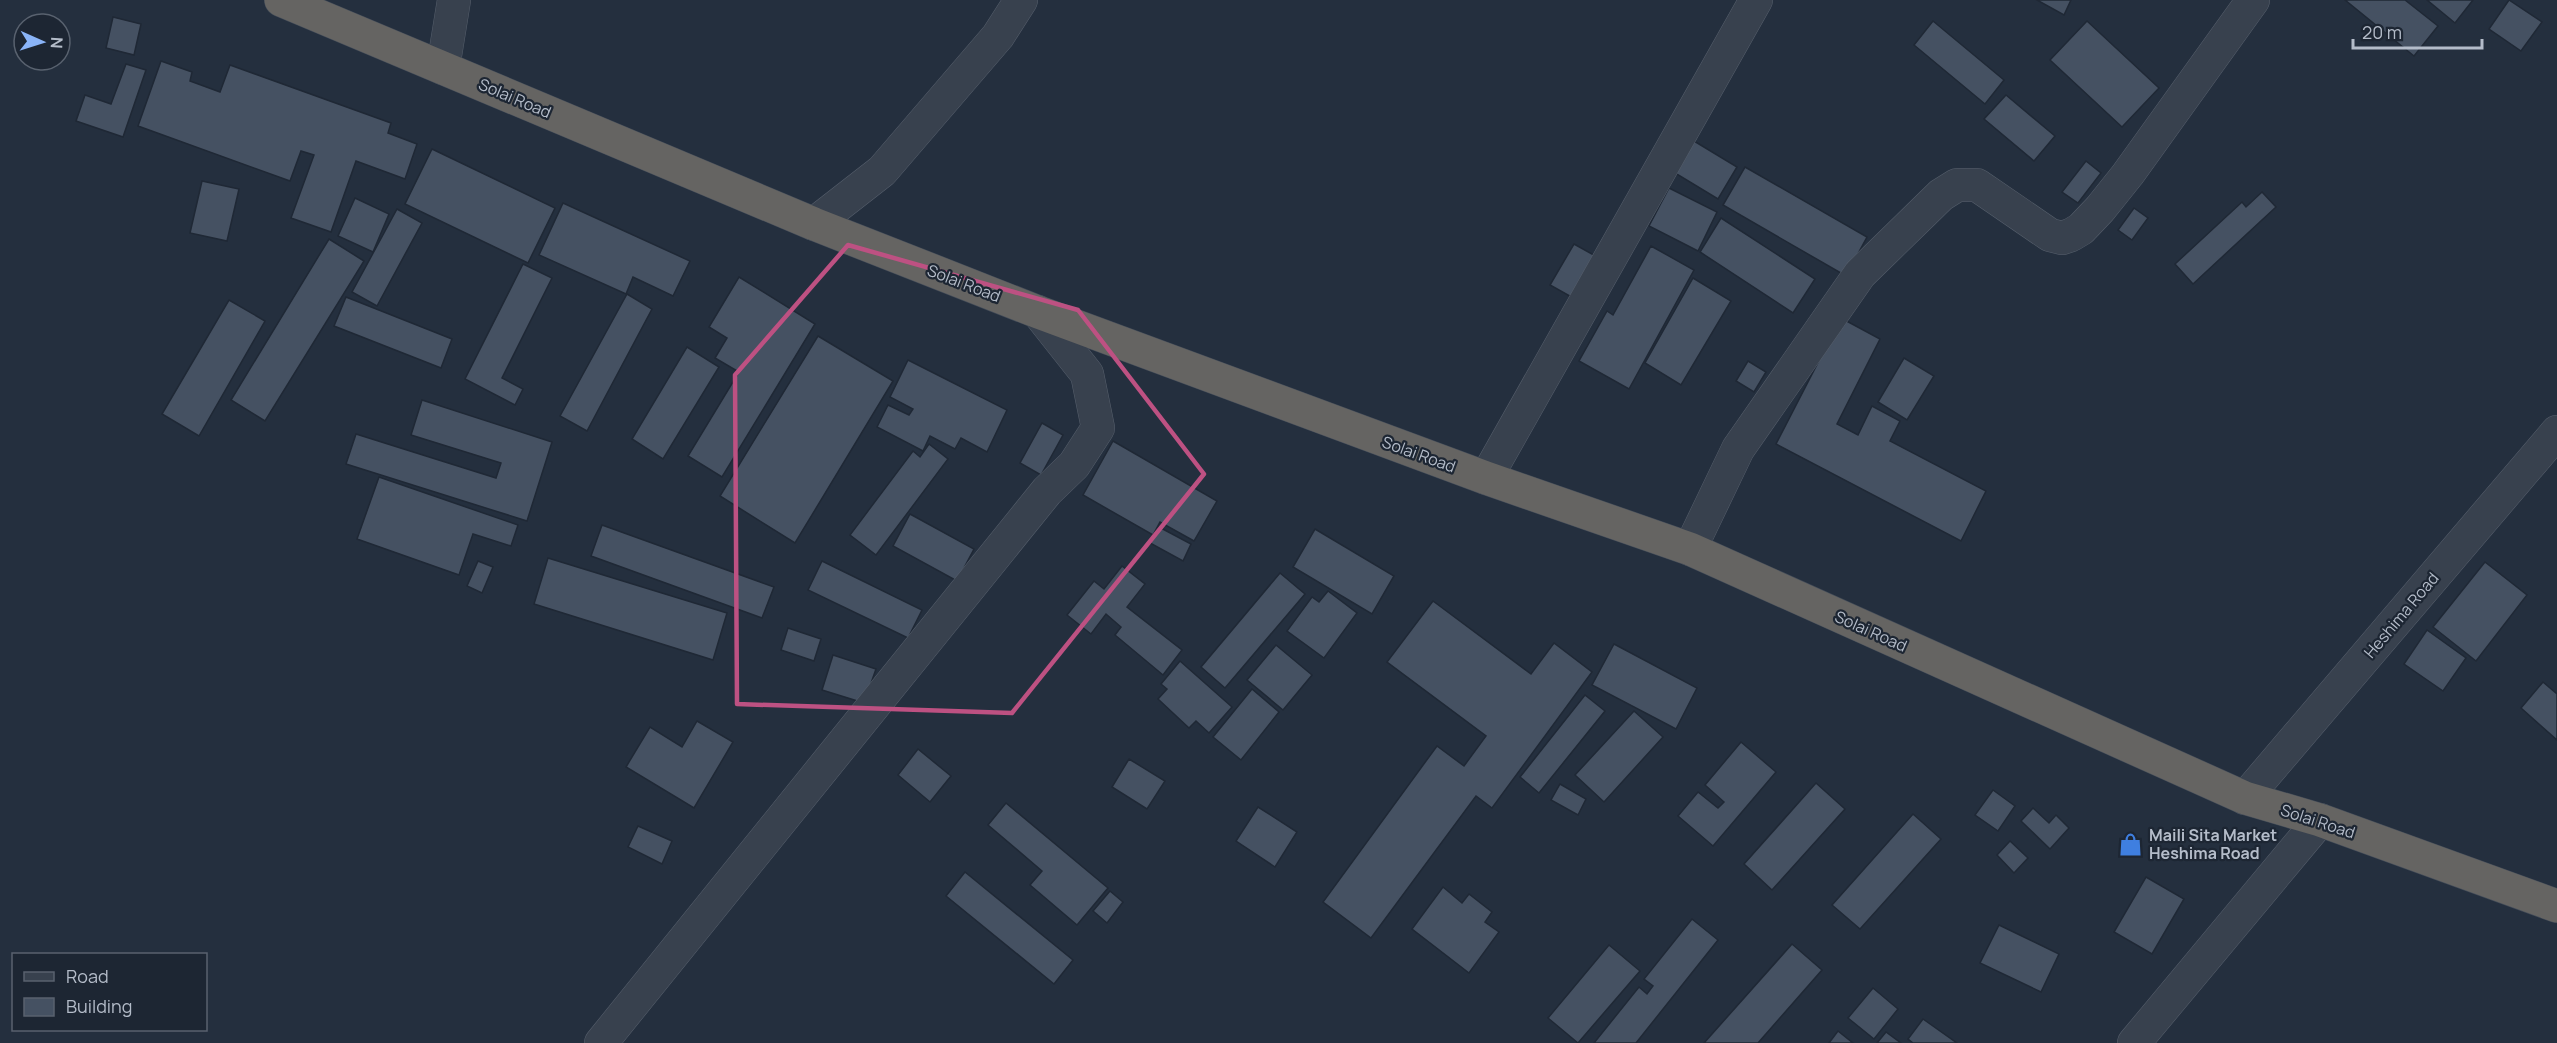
<svg xmlns="http://www.w3.org/2000/svg" width="2557" height="1043" viewBox="0 0 2557 1043" font-family="Manrope,sans-serif">
<style>
.building{fill:#455162;stroke:#1f2835;stroke-width:1.5}
.lines{fill:none;stroke-linecap:round;stroke-linejoin:round}
.minor-casing{stroke:#565f6c;stroke-width:34}
.trunk-casing{stroke:#434c59;stroke-width:34}
.minor{stroke:#38414e;stroke-width:33}
.trunk{stroke:#656462;stroke-width:33}
.marked{fill:none;stroke:#bd5182;stroke-width:4.5;stroke-linejoin:round}
.labels{text-anchor:middle;stroke-width:4.5;stroke-linejoin:round;paint-order:stroke}
.street-label{font-size:16px;fill:#b4bcc9;stroke:#1d2633}
.poi-label{font-size:16px;font-weight:bold;fill:#b4bcc9;stroke:#1d2633;text-anchor:start}
</style>
<rect width="100%" height="100%" fill="#242f3e"/>
<!-- building -->
<g class="building">
<path d="M2037,0H2071L2064,15Z"/>
<path d="M2345,0H2405L2438,26L2414,56Z"/>
<path d="M2427,0H2473L2455,23Z"/>
<path d="M2509,0L2542,22L2521,51L2489,29Z"/>
<path d="M113,17L141,24L134,55L106,48Z"/>
<path d="M1933,21L2004,80L1985,104L1914,45Z"/>
<path d="M2087,21L2159,88L2122,127L2050,60Z"/>
<path d="M161,61L192,72L190,81L220,92L230,65L391,123L388,133L417,144L405,179L356,161L331,232L291,218L314,155L301,151L290,181L138,126Z"/>
<path d="M126,64L146,70L123,137L76,121L85,95L111,104Z"/>
<path d="M2006,95L2055,136L2034,161L1984,119Z"/>
<path d="M1694,141L1737,167L1718,199L1675,173Z"/>
<path d="M432,149L555,208L528,263L405,204Z"/>
<path d="M2086,161L2101,173L2078,203L2062,192Z"/>
<path d="M1745,167L1867,237L1846,276L1723,205Z"/>
<path d="M202,181L239,189L227,241L190,233Z"/>
<path d="M1669,188L1717,212L1698,251L1649,226Z"/>
<path d="M2262,192L2276,207L2193,284L2175,264L2242,202L2246,207Z"/>
<path d="M355,198L389,214L373,252L338,236Z"/>
<path d="M563,203L690,261L673,296L633,277L626,294L539,255Z"/>
<path d="M2134,208L2148,218L2132,240L2118,230Z"/>
<path d="M397,209L422,223L377,306L352,292Z"/>
<path d="M1721,218L1815,279L1793,313L1700,252Z"/>
<path d="M329,239L364,261L265,421L231,400Z"/>
<path d="M1574,244L1599,258L1575,299L1550,285Z"/>
<path d="M1651,246L1694,270L1629,389L1579,361L1607,311L1613,315Z"/>
<path d="M523,264L552,278L502,378L523,389L515,405L465,379Z"/>
<path d="M739,277L815,324L722,477L688,456L739,372L715,358L727,338L709,327Z"/>
<path d="M1693,278L1731,301L1681,385L1645,363Z"/>
<path d="M627,294L652,309L587,431L560,416Z"/>
<path d="M346,297L452,339L441,368L334,326Z"/>
<path d="M229,300L265,321L199,436L162,414Z"/>
<path d="M1841,318L1880,339L1837,424L1858,435L1872,406L1900,421L1890,441L1986,491L1961,541L1776,444Z"/>
<path d="M818,336L893,381L795,543L720,496Z"/>
<path d="M687,347L719,367L663,459L632,439Z"/>
<path d="M1904,358L1934,376L1907,420L1878,402Z"/>
<path d="M908,360L1007,410L987,452L961,438L955,449L930,436L923,451L877,427L888,405L909,415L913,409L890,397Z"/>
<path d="M1748,361L1766,372L1754,392L1736,381Z"/>
<path d="M422,400L552,442L527,521L346,464L356,434L496,478L501,463L411,435Z"/>
<path d="M1042,423L1063,435L1041,475L1020,463Z"/>
<path d="M1113,441L1217,501L1194,541L1160,522L1153,535L1083,495Z"/>
<path d="M929,444L948,459L876,555L850,535L913,451L920,457Z"/>
<path d="M379,477L518,525L511,546L473,534L459,575L357,539Z"/>
<path d="M910,514L974,549L957,581L893,546Z"/>
<path d="M602,525L774,587L762,618L591,556Z"/>
<path d="M1159,527L1191,544L1183,561L1150,543Z"/>
<path d="M1315,529L1394,576L1372,614L1293,567Z"/>
<path d="M548,558L727,613L713,660L534,604Z"/>
<path d="M478,561L493,567L482,593L467,586Z"/>
<path d="M822,561L922,610L908,638L808,590Z"/>
<path d="M2485,562L2527,595L2476,661L2433,627Z"/>
<path d="M1122,566L1145,584L1127,607L1182,650L1163,675L1115,635L1121,627L1106,614L1091,634L1067,615L1094,581L1104,589Z"/>
<path d="M1280,573L1305,594L1225,688L1201,667Z"/>
<path d="M1328,591L1357,613L1324,658L1287,631L1312,597L1319,602Z"/>
<path d="M1433,601L1531,674L1554,643L1592,672L1492,808L1476,796L1371,938L1323,902L1437,746L1464,766L1486,736L1387,662Z"/>
<path d="M788,628L821,639L814,661L781,650Z"/>
<path d="M2427,630L2466,658L2443,691L2404,664Z"/>
<path d="M1614,644L1697,688L1676,729L1592,685Z"/>
<path d="M1276,645L1312,675L1283,710L1247,680Z"/>
<path d="M833,655L876,669L864,703L822,690Z"/>
<path d="M1180,661L1232,707L1209,733L1196,721L1189,728L1158,699L1167,689L1161,684Z"/>
<path d="M2543,682L2557,694V740L2521,708Z"/>
<path d="M1252,689L1279,712L1241,760L1213,737Z"/>
<path d="M1585,695L1605,711L1539,793L1520,777Z"/>
<path d="M1634,711L1663,737L1604,802L1575,775Z"/>
<path d="M697,721L733,742L694,808L626,767L650,727L682,747Z"/>
<path d="M1741,742L1776,772L1713,846L1678,816L1698,792L1718,808L1724,802L1705,785Z"/>
<path d="M918,749L951,776L930,802L898,775Z"/>
<path d="M1129,759L1165,781L1147,809L1112,787Z"/>
<path d="M1816,783L1845,809L1772,890L1744,864Z"/>
<path d="M1560,784L1586,799L1578,815L1551,800Z"/>
<path d="M1993,790L2015,806L1998,831L1975,815Z"/>
<path d="M1006,803L1108,888L1077,925L1030,885L1042,871L988,825Z"/>
<path d="M1258,807L1297,832L1275,867L1236,841Z"/>
<path d="M2033,808L2049,823L2056,815L2069,828L2050,849L2021,821Z"/>
<path d="M1913,814L1941,839L1860,929L1832,905Z"/>
<path d="M638,826L672,841L662,864L628,847Z"/>
<path d="M2010,841L2028,858L2014,873L1997,855Z"/>
<path d="M965,872L1073,960L1054,984L946,896Z"/>
<path d="M2146,877L2184,899L2152,954L2114,932Z"/>
<path d="M1443,887L1462,903L1469,894L1492,912L1485,922L1499,932L1469,973L1412,929Z"/>
<path d="M1110,891L1123,902L1107,923L1093,911Z"/>
<path d="M1692,919L1718,940L1636,1043H1594L1639,987L1647,994L1653,986L1644,979Z"/>
<path d="M1999,925L2059,954L2041,992L1980,963Z"/>
<path d="M1792,944L1822,970L1758,1043H1704Z"/>
<path d="M1609,945L1640,971L1578,1043L1548,1018Z"/>
<path d="M1873,988L1898,1009L1874,1039L1848,1018Z"/>
<path d="M1923,1019L1957,1043H1913L1908,1039Z"/>
<path d="M1838,1031L1853,1043H1829Z"/>
<path d="M1886,1032L1901,1043H1877Z"/>
</g>
<g class="lines">
<defs>
<g id="minor">
<path d="M443,68L454,0"/>
<path d="M814,224L882,171L998,36L1021,0"/>
<path d="M1486,478L1756,0"/>
<path d="M1690,549L1738,449L1860,274L1941,195L1957,185H1977L2050,235L2062,238L2071,235L2081,229L2100,209L2128,174L2253,0"/>
<path d="M2245,798L2557,432"/>
<path d="M601,1043L1047,491L1074,465L1098,428L1087,374L1038,312"/>
<path d="M2134,1043L2320,820"/>
</g>
<path id="trunk" d="M281,0L814,224L1038,312L1486,478L1690,549L2245,798L2320,820L2557,906"/>
</defs>
<!-- minor casing -->
<use href="#minor" class="minor-casing"/>
<!-- trunk casing -->
<use href="#trunk" class="trunk-casing"/>
<!-- minor -->
<use href="#minor" class="minor"/>
<!-- trunk -->
<use href="#trunk" class="trunk"/>
</g>
<!-- marked area -->
<path class="marked" d="M848,245L1078,310L1204,474L1012,713L737,704L735,375Z"/>
<!-- icons -->
<defs>
<symbol id="shop-bare" viewBox="-9 -9 18 18"><path d="M-5-2.5h2.3a2.7 3.5 0 0 1 5.4 0H5L5.5 6h-11ZM-1.5-2.5h3a1.5 2.3 0 0 0-3 0Z" fill="#3f7fe0" stroke="#1d2633" stroke-width="2.5" paint-order="stroke"/></symbol>
</defs>
<g fill-rule="evenodd">
<use href="#shop-bare" x="2114" y="828" width="33" height="33"/>
</g>
<g class="labels">
<!-- street labels -->
<g class="street-label">
<text transform="translate(515 98) rotate(23)" y="6">Solai Road</text>
<text transform="translate(964 283) rotate(21)" y="6">Solai Road</text>
<text transform="translate(1419 454) rotate(20)" y="6">Solai Road</text>
<text transform="translate(2401 615) rotate(-50)" y="6">Heshima Road</text>
<text transform="translate(1871 631) rotate(24)" y="6">Solai Road</text>
<text transform="translate(2318 821) rotate(18)" y="6">Solai Road</text>
</g>
<!-- poi labels -->
<g class="poi-label">
<text x="2149" y="841">Maili Sita Market<tspan x="2149" dy="18">Heshima Road</tspan></text>
</g>
</g>
<!-- legend -->
<rect x="12" y="953" width="195" height="78" fill="#1d2633" stroke="#59626f" stroke-width="1.5"/>
<rect x="24" y="972" width="30" height="9" fill="#38414e" stroke="#59626f" stroke-width="1.5"/>
<text x="66" y="983" font-size="18" fill="#b4bcc9">Road</text>
<rect x="24" y="998" width="30" height="18" fill="#455162" stroke="#59626f" stroke-width="1.5"/>
<text x="66" y="1013" font-size="18" fill="#b4bcc9">Building</text>
<!-- north arrow -->
<g transform="translate(42 42) rotate(93)"><circle r="28" fill="#1d2633" stroke="#59626f" stroke-width="1.5"/>
<path d="M0-4.5L10 22L0 15L-10 22Z" fill="#8ab4f8"/>
<text y="-9" font-size="16" font-weight="bold" text-anchor="middle" fill="#b4bcc9">N</text>
</g>
<!-- scale -->
<path d="M2353 39v9h129v-9" fill="none" stroke="#b4bcc9" stroke-width="3"/>
<text x="2362" y="39" font-size="18" fill="#b4bcc9" stroke="#1d2633" stroke-width="4.5" paint-order="stroke">20 m</text>
</svg>
